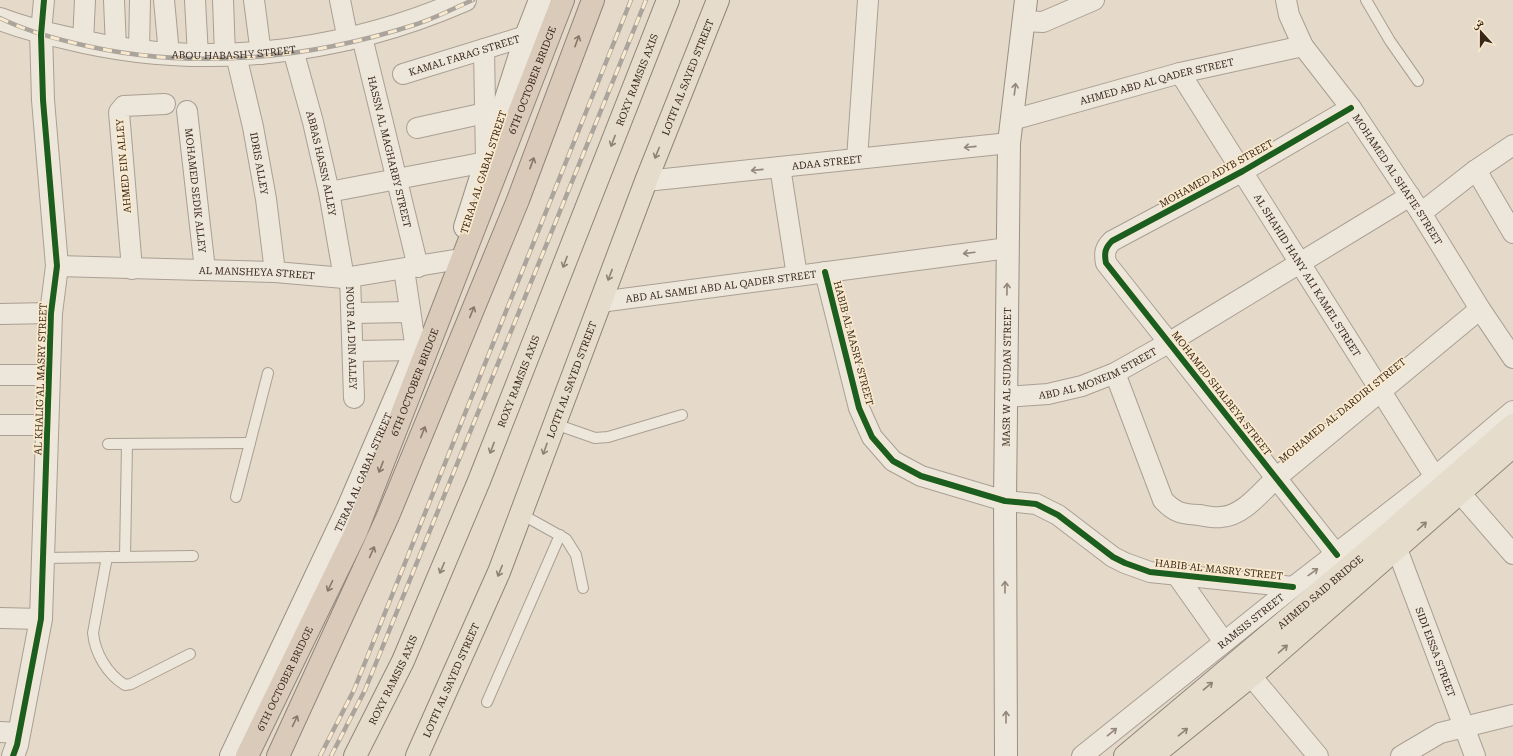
<svg xmlns="http://www.w3.org/2000/svg" width="1513" height="756" viewBox="0 0 1513 756" font-family="'Roboto Serif','Noto Naskh Arabic',serif">
<style>
.lines{fill:none;stroke-linecap:round;stroke-linejoin:round}
.service-casing{stroke:#aa9f93;stroke-width:12}
.minor-casing{stroke:#aa9f93;stroke-width:22}
.tertiary-casing{stroke:#aa9f93;stroke-width:24}
.secondary-casing{stroke:#9a8f83;stroke-width:24}
.primary-casing{stroke:#8f857a;stroke-width:24}
.motorway-casing{stroke:#8f857a;stroke-width:24}
.service{stroke:#ede6db;stroke-width:10}
.minor{stroke:#ede6db;stroke-width:20}
.tertiary{stroke:#ede6db;stroke-width:22}
.secondary{stroke:#ede6db;stroke-width:22}
.primary{stroke:#e5dccc;stroke-width:22}
.motorway{stroke:#d9cab9;stroke-width:22}
.rail-casing{stroke:#aba49c;stroke-width:4.5}
.rail{stroke:#f9e9cd;stroke-width:3;stroke-dasharray:9;stroke-linecap:butt}
.cycleway-casing{stroke:#f9e9cd;stroke-width:8}
.cycleway{stroke:#1b5e20;stroke-width:6}
.oneway{stroke:#89786a}
.oneway2{stroke:#93867a}
.oneway3{stroke:#8f8273}
.labels{text-anchor:middle;stroke-width:3.5;stroke-linejoin:round;paint-order:stroke}
.street-label{font-size:10px;fill:#39271a;stroke:#f9e9cd}
</style>
<rect width="100%" height="100%" fill="#e5dac9"/>
<g class="lines">
<defs>
<g id="service">
<path d="M1366,0L1390,41L1418,81"/>
<path d="M555,424L595,438L608,437L682,415"/>
<path d="M108,444L250,443"/>
<path d="M236,497L268,373"/>
<path d="M521,514L566,539L576,555L583,588"/>
<path d="M107,557L93,633C95,653 107,674 125,685L131,684L190,654"/>
<path d="M125,557L127,444"/>
<path d="M44,558L193,556"/>
<path d="M487,702L560,535"/>
</g>
<g id="minor">
<path d="M114,0L116,48"/>
<path d="M164,0L169,54"/>
<path d="M195,0L198,56"/>
<path d="M223,0L225,55"/>
<path d="M254,0L261,54"/>
<path d="M340,0L348,40"/>
<path id="s1" d="M1286,0L1289,15L1303,46L1351,108L1421,213L1480,309L1513,358"/>
<path d="M1023,21L1043,22L1094,0"/>
<path d="M41,32L44,0"/>
<path id="s2" d="M362,37L418,267"/>
<path d="M83,42L85,0"/>
<path id="s3" d="M293,50L313,122L329,192L344,278"/>
<path d="M139,52L140,0"/>
<path id="s4" d="M236,55L253,127L266,199L275,272"/>
<path id="s5" d="M1180,73L1435,477"/>
<path id="s6" d="M403,74L526,36"/>
<path id="s7" d="M187,111L205,270"/>
<path id="s8" d="M1012,120L1180,73L1303,46"/>
<path d="M417,128L485,113"/>
<path d="M857,159L868,0"/>
<path d="M780,167L797,276"/>
<path d="M1476,170L1513,233"/>
<path id="s9" d="M646,181L1009,143"/>
<path d="M329,192L486,162L484,49"/>
<path d="M1421,213L1476,170L1513,145"/>
<path id="s10" d="M57,266L275,272L344,278L454,260"/>
<path d="M132,269L119,112L124,106L165,104"/>
<path d="M825,272L859,408L872,437L893,461L921,476L1005,501L1036,504L1058,515L1113,557L1125,563L1150,572L1293,587"/>
<path id="s11" d="M350,277L354,398"/>
<path id="s12" d="M600,302L1008,248"/>
<path d="M353,313L410,312"/>
<path d="M0,314L51,313"/>
<path d="M354,351L416,350L404,269"/>
<path d="M1115,373L1163,500C1175,513 1182,514 1199,515C1206,516 1214,518 1221,517C1243,516 1261,492 1276,478L1480,309"/>
<path d="M0,375H50"/>
<path id="s13" d="M1006,397L1048,394L1082,386L1115,373L1170,342L1410,196"/>
<path d="M0,425H48"/>
<path d="M1460,493L1513,554"/>
<path id="s14" d="M1397,549L1475,756"/>
<path d="M1337,555L1106,263C1104,253 1105,248 1112,241L1243,171L1351,108"/>
<path d="M1176,574L1224,642"/>
<path d="M0,618L41,619"/>
<path d="M1251,676L1318,756"/>
<path d="M0,732L19,733"/>
<path id="s15" d="M1082,756L1293,587L1435,477L1513,411"/>
<path d="M1401,756L1440,733L1513,715"/>
</g>
<g id="tertiary">
<path id="s16" d="M0,19C21,27 44,33 67,38C200,71 339,55 465,0"/>
<path d="M13,756L17,745L41,619L51,313L57,266L43,100L41,32"/>
</g>
<g id="secondary">
<path d="M465,227L526,36L540,0"/>
<path id="s17" d="M231,756L347,510L420,340"/>
<path id="s18" d="M1006,756L1005,501L1009,143L1026,0"/>
</g>
<g id="primary">
<path id="s19" d="M355,756L403,661L479,481L668,0"/>
<path id="s20" d="M417,756L499,572L646,181L718,0"/>
<path id="s21" d="M1125,756L1372,548L1513,425"/>
<path d="M1152,756L1251,676L1513,446"/>
</g>
<g id="motorway">
<path id="s22" d="M247,756L356,532L563,0"/>
<path d="M278,756L388,516L518,200L593,0"/>
</g>
</defs>
<!-- service casing -->
<use href="#service" class="service-casing"/>
<!-- minor casing -->
<use href="#minor" class="minor-casing"/>
<!-- tertiary casing -->
<use href="#tertiary" class="tertiary-casing"/>
<!-- secondary casing -->
<use href="#secondary" class="secondary-casing"/>
<!-- primary casing -->
<use href="#primary" class="primary-casing"/>
<!-- motorway casing -->
<use href="#motorway" class="motorway-casing"/>
<!-- service -->
<use href="#service" class="service"/>
<!-- minor -->
<use href="#minor" class="minor"/>
<!-- tertiary -->
<use href="#tertiary" class="tertiary"/>
<!-- secondary -->
<use href="#secondary" class="secondary"/>
<!-- primary -->
<use href="#primary" class="primary"/>
<!-- motorway -->
<use href="#motorway" class="motorway"/>
<defs>
<g id="rail">
<path d="M0,18C24,30 49,37 74,43C187,71 305,60 414,25C434,19 454,8 473,0"/>
<path d="M320,756L354,690L631,0"/>
<path d="M331,756L365,690L646,0"/>
</g>
</defs>
<!-- rail casing -->
<use href="#rail" class="rail-casing"/>
<!-- rail -->
<use href="#rail" class="rail"/>
<defs>
<g id="cycleway">
<path d="M825,272L859,408L872,437L893,461L921,476L1005,501L1036,504L1058,515L1113,557L1125,563L1150,572L1293,587"/>
<path d="M1337,555L1106,263C1104,253 1105,248 1112,241L1243,171L1351,108"/>
<path d="M13,756L17,745L41,619L51,313L57,266L43,100L41,35L44,0"/>
</g>
</defs>
<!-- cycleway casing -->
<use href="#cycleway" class="cycleway-casing"/>
<!-- cycleway -->
<use href="#cycleway" class="cycleway"/>
</g>
<!-- one-way arrows -->
<defs><path id="oneway-shaft" d="M-6 0H5M1.5-3L5.5 0L1.5 3" fill="none" stroke-width="1.6" stroke-linecap="round" stroke-linejoin="round"/></defs>
<g class="oneway">
<use href="#oneway-shaft" transform="translate(577 41) rotate(-70)"/>
<use href="#oneway-shaft" transform="translate(532 163) rotate(-70)"/>
<use href="#oneway-shaft" transform="translate(472 312) rotate(-68)"/>
<use href="#oneway-shaft" transform="translate(423 432) rotate(-68)"/>
<use href="#oneway-shaft" transform="translate(381 467) rotate(111)"/>
<use href="#oneway-shaft" transform="translate(372 552) rotate(-66)"/>
<use href="#oneway-shaft" transform="translate(330 586) rotate(116)"/>
<use href="#oneway-shaft" transform="translate(295 721) rotate(-65)"/>
</g>
<g class="oneway2">
<use href="#oneway-shaft" transform="translate(1015 89) rotate(-83)"/>
<use href="#oneway-shaft" transform="translate(970 147) rotate(174)"/>
<use href="#oneway-shaft" transform="translate(757 170) rotate(174)"/>
<use href="#oneway-shaft" transform="translate(969 253) rotate(173)"/>
<use href="#oneway-shaft" transform="translate(1007 289) rotate(-89)"/>
<use href="#oneway-shaft" transform="translate(1313 572) rotate(-36)"/>
<use href="#oneway-shaft" transform="translate(1005 587) rotate(-90)"/>
<use href="#oneway-shaft" transform="translate(1006 717) rotate(-90)"/>
<use href="#oneway-shaft" transform="translate(1112 732) rotate(-39)"/>
</g>
<g class="oneway3">
<use href="#oneway-shaft" transform="translate(613 141) rotate(111)"/>
<use href="#oneway-shaft" transform="translate(657 153) rotate(112)"/>
<use href="#oneway-shaft" transform="translate(565 262) rotate(111)"/>
<use href="#oneway-shaft" transform="translate(610 275) rotate(111)"/>
<use href="#oneway-shaft" transform="translate(492 448) rotate(111)"/>
<use href="#oneway-shaft" transform="translate(545 449) rotate(110)"/>
<use href="#oneway-shaft" transform="translate(1422 526) rotate(-42)"/>
<use href="#oneway-shaft" transform="translate(442 568) rotate(113)"/>
<use href="#oneway-shaft" transform="translate(500 571) rotate(112)"/>
<use href="#oneway-shaft" transform="translate(1283 649) rotate(-41)"/>
<use href="#oneway-shaft" transform="translate(1208 686) rotate(-40)"/>
<use href="#oneway-shaft" transform="translate(1183 732) rotate(-39)"/>
</g>
<g class="labels">
<!-- street labels -->
<g class="street-label">
<text dy="4" stroke="none"><textPath href="#s16" startOffset="238">ABOU HABASHY STREET</textPath></text>
<text dy="4" stroke="none"><textPath href="#s6" startOffset="64">KAMAL FARAG STREET</textPath></text>
<text dy="4" stroke="none"><textPath href="#s20" startOffset="731">LOTFI AL SAYED STREET</textPath></text>
<text dy="4" stroke="none"><textPath href="#s19" startOffset="733">ROXY RAMSIS AXIS</textPath></text>
<text dy="4" stroke="none"><textPath href="#s22" startOffset="734">6TH OCTOBER BRIDGE</textPath></text>
<text dy="4" stroke="none"><textPath href="#s8" startOffset="150">AHMED ABD AL QADER STREET</textPath></text>
<text dy="4" stroke="none"><textPath href="#s2" startOffset="118">HASSN AL MAGHARBY STREET</textPath></text>
<text dy="4" stroke="none"><textPath href="#s9" startOffset="182">ADAA STREET</textPath></text>
<text dy="4" stroke="none"><textPath href="#s4" startOffset="111">IDRIS ALLEY</textPath></text>
<text dy="4" stroke="none"><textPath href="#s3" startOffset="117">ABBAS HASSN ALLEY</textPath></text>
<text transform="translate(123 166) rotate(-95)" y="4">AHMED EIN ALLEY</text>
<text transform="translate(483 172) rotate(-72)" y="4">TERAA AL GABAL STREET</text>
<text transform="translate(1216 173) rotate(-29)" y="4">MOHAMED ADYB STREET</text>
<text dy="4" stroke="none"><textPath href="#s1" startOffset="213">MOHAMED AL SHAFIE STREET</textPath></text>
<text dy="4" stroke="none"><textPath href="#s7" startOffset="80">MOHAMED SEDIK ALLEY</textPath></text>
<text dy="4" stroke="none"><textPath href="#s10" startOffset="200">AL MANSHEYA STREET</textPath></text>
<text dy="4" stroke="none"><textPath href="#s5" startOffset="239">AL SHAHID HANY ALI KAMEL STREET</textPath></text>
<text dy="4" stroke="none"><textPath href="#s12" startOffset="122">ABD AL SAMEI ABD AL QADER STREET</textPath></text>
<text dy="4" stroke="none"><textPath href="#s11" startOffset="61">NOUR AL DIN ALLEY</textPath></text>
<text transform="translate(854 343) rotate(75)" y="4">HABIB AL MASRY STREET</text>
<text dy="4" stroke="none"><textPath href="#s13" startOffset="96">ABD AL MONEIM STREET</textPath></text>
<text dy="4" stroke="none"><textPath href="#s18" startOffset="379">MASR W AL SUDAN STREET</textPath></text>
<text transform="translate(40 379) rotate(-88)" y="4">AL KHALIG AL MASRY STREET</text>
<text dy="4" stroke="none"><textPath href="#s20" startOffset="407">LOTFI AL SAYED STREET</textPath></text>
<text dy="4" stroke="none"><textPath href="#s19" startOffset="409">ROXY RAMSIS AXIS</textPath></text>
<text dy="4" stroke="none"><textPath href="#s22" startOffset="410">6TH OCTOBER BRIDGE</textPath></text>
<text transform="translate(1222 393) rotate(52)" y="4">MOHAMED SHALBEYA STREET</text>
<text transform="translate(1342 410) rotate(-39)" y="4">MOHAMED AL DARDIRI STREET</text>
<text dy="4" stroke="none"><textPath href="#s17" startOffset="313">TERAA AL GABAL STREET</textPath></text>
<text transform="translate(1219 569) rotate(6)" y="4">HABIB AL MASRY STREET</text>
<text dy="4" stroke="none"><textPath href="#s21" startOffset="255">AHMED SAID BRIDGE</textPath></text>
<text dy="4" stroke="none"><textPath href="#s15" startOffset="216">RAMSIS STREET</textPath></text>
<text dy="4" stroke="none"><textPath href="#s14" startOffset="110">SIDI EISSA STREET</textPath></text>
<text dy="4" stroke="none"><textPath href="#s22" startOffset="86">6TH OCTOBER BRIDGE</textPath></text>
<text dy="4" stroke="none"><textPath href="#s19" startOffset="85">ROXY RAMSIS AXIS</textPath></text>
<text dy="4" stroke="none"><textPath href="#s20" startOffset="83">LOTFI AL SAYED STREET</textPath></text>
</g>
</g>
<!-- north arrow -->
<g transform="translate(1481 32) rotate(339)" stroke="#f9e9cd" stroke-width="3" paint-order="stroke">
<path d="M0-3L7 15L0 10L-7 15Z" fill="#39271a"/>
<text y="-6" font-size="11" font-weight="bold" text-anchor="middle" fill="#39271a">ش</text>
</g>
</svg>
